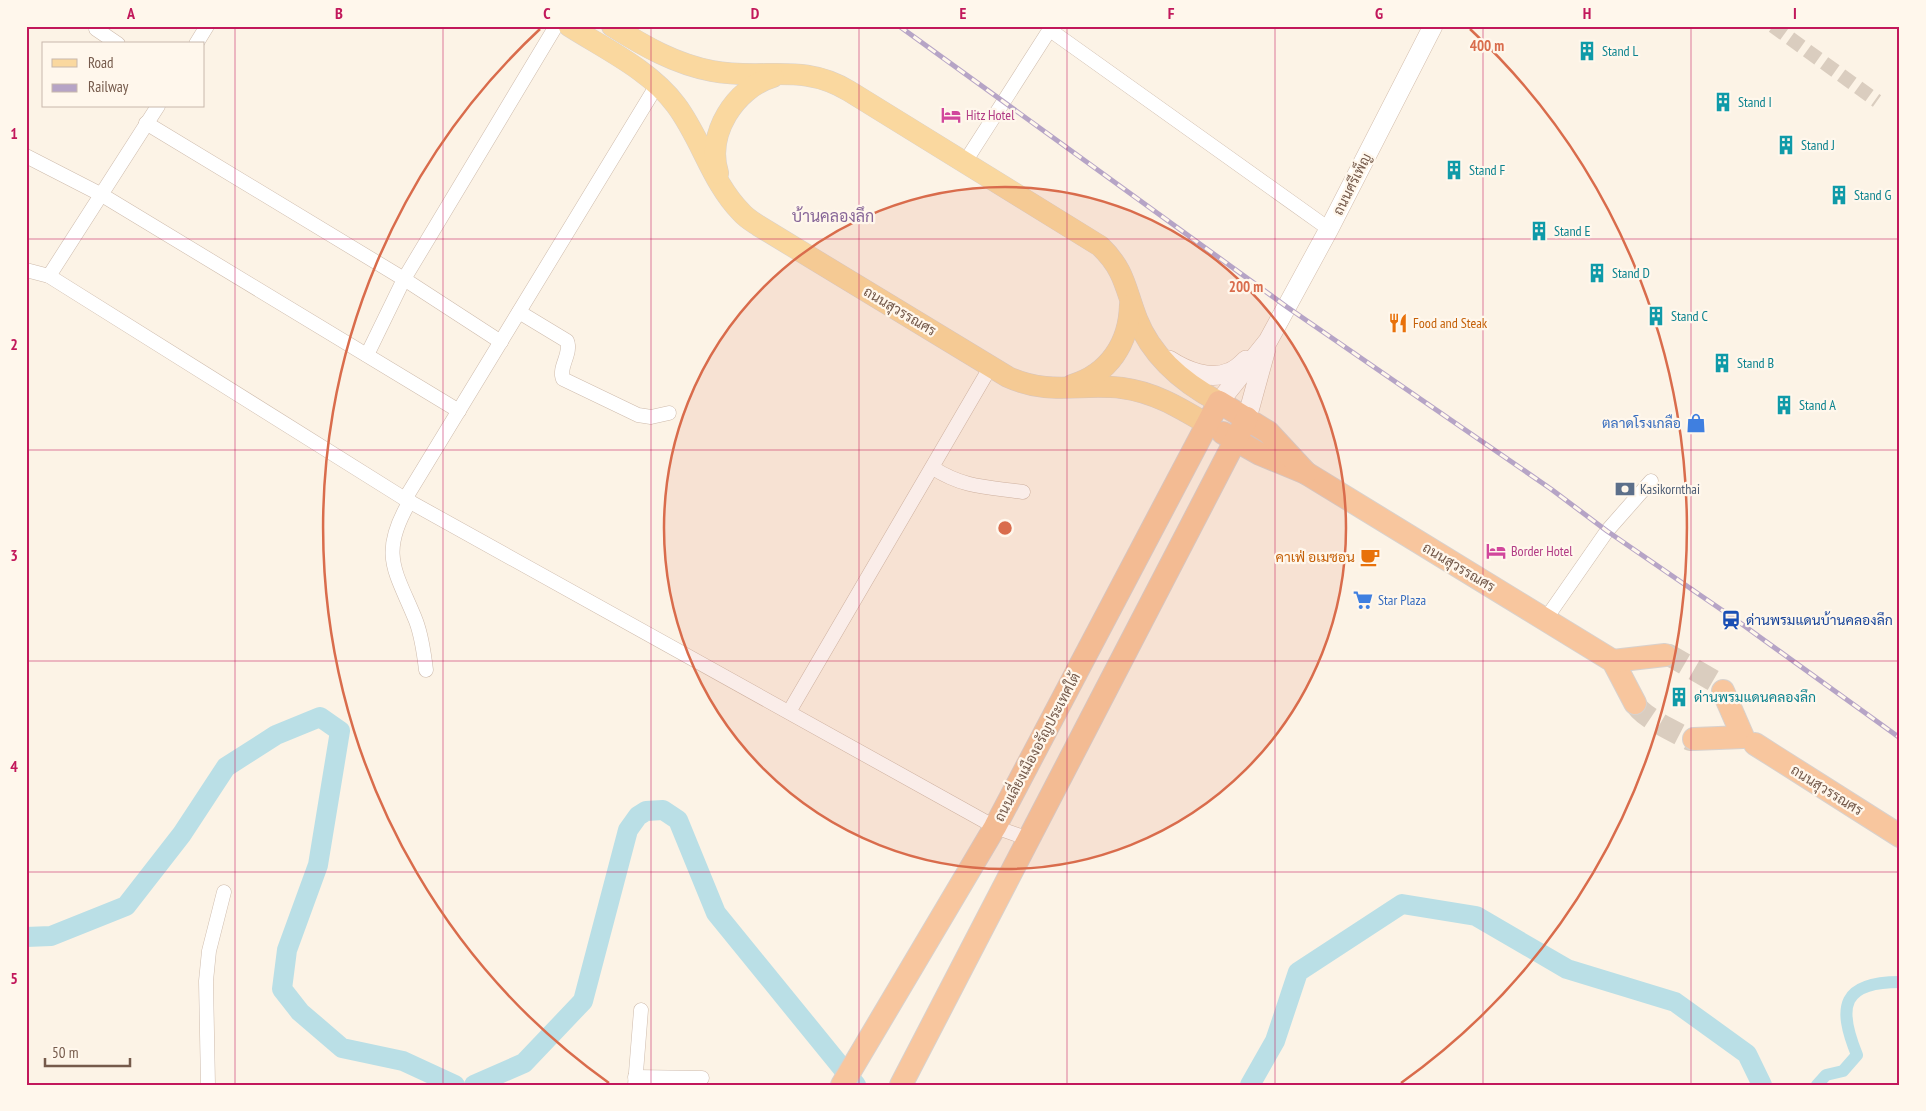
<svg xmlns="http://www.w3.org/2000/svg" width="1926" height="1111" viewBox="0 0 1926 1111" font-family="'PT Sans Narrow',Sarabun,sans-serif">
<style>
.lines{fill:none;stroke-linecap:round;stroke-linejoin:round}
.canal{stroke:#badfe6;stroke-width:12}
.river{stroke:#badfe6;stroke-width:20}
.minor-tunnel{stroke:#dacdbf;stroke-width:14;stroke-dasharray:14 7;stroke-linecap:butt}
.trunk-tunnel{stroke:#dacdbf;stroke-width:22;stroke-dasharray:22 11;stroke-linecap:butt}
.minor-casing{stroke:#cebbac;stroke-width:15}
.secondary-casing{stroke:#d3bdac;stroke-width:20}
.primary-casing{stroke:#d8d1cd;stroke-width:22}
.trunk-casing{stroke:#d8d1cd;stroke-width:24}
.minor{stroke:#fff;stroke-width:14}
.secondary{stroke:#fff;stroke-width:19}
.primary{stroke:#fad89f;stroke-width:21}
.trunk{stroke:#f8c69e;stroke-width:22}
.rail-casing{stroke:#b6a4c6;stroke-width:5}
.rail{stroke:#fff7ec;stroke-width:3;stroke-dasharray:9;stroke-linecap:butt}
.grid{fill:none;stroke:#c2185b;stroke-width:1;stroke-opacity:0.55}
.ring{fill:none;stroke:#d96c4c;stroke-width:2.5}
.labels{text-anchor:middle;stroke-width:4.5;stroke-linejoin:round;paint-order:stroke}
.culture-label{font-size:14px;fill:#0d838f;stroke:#fff7ec;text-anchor:start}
.hotel-label{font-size:14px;fill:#b23c85;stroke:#fff7ec;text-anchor:start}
.street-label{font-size:14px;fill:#755a4b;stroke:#fff7ec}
.food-label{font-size:14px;fill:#c56008;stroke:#fff7ec;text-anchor:start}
.shop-label{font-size:14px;fill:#366cbe;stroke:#fff7ec;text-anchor:end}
.service-label{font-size:14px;fill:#4e5e75;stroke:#fff7ec;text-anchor:start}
.transit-label{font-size:14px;fill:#164399;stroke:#fff7ec;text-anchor:start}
.quarter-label{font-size:16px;fill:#876698;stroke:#fff7ec}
.centre{fill:#d96c4c;stroke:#fff7ec;stroke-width:2.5}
.ring-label{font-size:15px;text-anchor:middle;font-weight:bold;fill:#d96c4c;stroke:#fff7ec;stroke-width:4.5;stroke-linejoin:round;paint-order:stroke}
.neatline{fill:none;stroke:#c2185b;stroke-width:2}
.grid-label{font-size:16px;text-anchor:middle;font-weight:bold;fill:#c2185b}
</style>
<rect width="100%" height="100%" fill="#fcf3e6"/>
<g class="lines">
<!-- canal -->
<path class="canal" d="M1817,1085L1826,1075L1843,1071L1857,1055C1837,1006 1842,982 1900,982"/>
<!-- river -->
<g class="river">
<path d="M26,937L51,936L126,906L182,834L226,767L276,735L320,717L340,731L318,865L287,950L282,989L300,1012L342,1048L403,1061L455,1085"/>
<path d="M474,1085L524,1063L583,1001L628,830L638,816L646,811L663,810L678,820L716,913L856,1085"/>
<path d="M1250,1085L1275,1041L1298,972L1402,904L1476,916L1567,969L1675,1002L1747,1054L1762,1085"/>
</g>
<!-- minor-tunnel -->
<path class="minor-tunnel" d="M1773,26L1877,101"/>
<!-- trunk-tunnel -->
<g class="trunk-tunnel">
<path d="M1665,655H1669L1721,685L1723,691"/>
<path d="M1635,703C1641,717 1676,732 1690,740L1694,739"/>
</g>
<defs>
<g id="minor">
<path d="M96,29L118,44"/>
<path d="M1050,30L1329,229"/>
<path d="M196,44L207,26"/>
<path d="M146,123L404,279L501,342"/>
<path d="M26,156L102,195L459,411"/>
<path d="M965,162L1052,26"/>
<path d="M26,270L49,276L405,499L995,827L1029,839"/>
<path d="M49,276L158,106"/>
<path d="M519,312L567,341C572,354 558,367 563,379L638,415L651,417L669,413"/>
<path d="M367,355L404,279L556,26"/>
<path d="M933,468C964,488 988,487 1023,492"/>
<path d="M405,499L657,85"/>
<path d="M410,501C378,555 396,571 416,621C422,637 424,653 426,670"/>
<path d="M1545,620L1607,531L1651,481"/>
<path d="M789,712L991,366"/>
<path d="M635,1077L702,1078"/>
<path d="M208,1085L206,981L209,951L224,892"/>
<path d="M635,1085L641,1010"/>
</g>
<g id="secondary">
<path d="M1169,360C1186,371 1210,381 1230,372C1236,370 1242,364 1246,360"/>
<path d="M1219,402L1268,341L1329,229L1433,26"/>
<path d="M1247,418L1266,349"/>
</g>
<g id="primary">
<path d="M569,26C605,49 650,70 676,105C701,138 712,183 741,212C746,218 753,222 759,226L1008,377C1050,396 1079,383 1122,388C1154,392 1180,408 1207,424"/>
<path d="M612,26C644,46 675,64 712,71C763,81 802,62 849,91L1100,246C1125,270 1125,288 1137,319C1152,357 1185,384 1219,402"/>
<path d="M718,173C706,134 735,88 773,77"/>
<path d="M1072,385C1109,374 1129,343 1130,305"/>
</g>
<g id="trunk">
<path d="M1223,433L1260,454L1306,473L1613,661L1635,703"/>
<path d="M1613,661L1665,655"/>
<path d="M1694,739L1743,737L1723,691"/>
<path d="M1755,744L1900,836"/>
<path d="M842,1085L995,827L1219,402L1268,432L1306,473"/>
<path d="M901,1085L1247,418"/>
</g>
</defs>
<!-- minor casing -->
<use href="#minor" class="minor-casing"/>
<!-- secondary casing -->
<use href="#secondary" class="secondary-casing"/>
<!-- primary casing -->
<use href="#primary" class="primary-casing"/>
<!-- trunk casing -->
<use href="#trunk" class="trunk-casing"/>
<!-- minor -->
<use href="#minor" class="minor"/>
<!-- secondary -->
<use href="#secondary" class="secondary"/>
<!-- primary -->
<use href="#primary" class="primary"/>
<!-- trunk -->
<use href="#trunk" class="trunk"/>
<defs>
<path id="rail" d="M899,26L1287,307L1551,489L1607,531L1732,617L1900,738"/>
</defs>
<!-- rail casing -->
<use href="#rail" class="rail-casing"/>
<!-- rail -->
<use href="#rail" class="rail"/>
</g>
<!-- grid -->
<path class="grid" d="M235,26V1085M443,26V1085M651,26V1085M859,26V1085M1067,26V1085M1275,26V1085M1483,26V1085M1691,26V1085M26,239H1900M26,450H1900M26,661H1900M26,872H1900"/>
<!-- distance rings -->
<circle cx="1005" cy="528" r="341" fill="#d96c4c" fill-opacity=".12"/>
<g class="ring">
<circle cx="1005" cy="528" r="341"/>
<path d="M609 1083A682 682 0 0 1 540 29M1470 29A682 682 0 0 1 1401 1083"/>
</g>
<!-- icons -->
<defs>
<symbol id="building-bare" viewBox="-9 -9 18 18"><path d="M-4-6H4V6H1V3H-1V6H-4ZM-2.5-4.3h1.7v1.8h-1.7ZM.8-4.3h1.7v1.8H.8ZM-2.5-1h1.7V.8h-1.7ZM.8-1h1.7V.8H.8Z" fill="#0f9aa8" stroke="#fff7ec" stroke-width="2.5" paint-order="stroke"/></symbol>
<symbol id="hotel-bare" viewBox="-9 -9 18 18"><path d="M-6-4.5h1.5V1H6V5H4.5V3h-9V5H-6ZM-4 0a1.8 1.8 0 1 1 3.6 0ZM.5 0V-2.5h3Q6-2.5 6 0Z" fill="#d1479c" stroke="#fff7ec" stroke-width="2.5" paint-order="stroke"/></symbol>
<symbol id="restaurant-bare" viewBox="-9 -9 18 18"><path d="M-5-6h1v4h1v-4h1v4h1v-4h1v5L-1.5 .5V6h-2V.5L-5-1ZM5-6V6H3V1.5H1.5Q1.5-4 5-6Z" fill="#e8710a" stroke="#fff7ec" stroke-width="2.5" paint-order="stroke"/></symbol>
<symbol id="shop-bare" viewBox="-9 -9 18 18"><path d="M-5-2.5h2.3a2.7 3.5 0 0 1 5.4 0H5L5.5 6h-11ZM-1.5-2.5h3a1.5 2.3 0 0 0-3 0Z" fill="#3f7fe0" stroke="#fff7ec" stroke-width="2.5" paint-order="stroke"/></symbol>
<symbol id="bank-bare" viewBox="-9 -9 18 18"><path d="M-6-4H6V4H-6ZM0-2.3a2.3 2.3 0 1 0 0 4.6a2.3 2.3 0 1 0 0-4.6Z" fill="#5c6f8a" stroke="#fff7ec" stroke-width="2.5" paint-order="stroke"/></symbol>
<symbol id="cafe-bare" viewBox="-9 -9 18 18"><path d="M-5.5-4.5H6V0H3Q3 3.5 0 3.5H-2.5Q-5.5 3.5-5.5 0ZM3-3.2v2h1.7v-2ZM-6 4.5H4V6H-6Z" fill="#e8710a" stroke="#fff7ec" stroke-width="2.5" paint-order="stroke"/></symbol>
<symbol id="supermarket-bare" viewBox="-9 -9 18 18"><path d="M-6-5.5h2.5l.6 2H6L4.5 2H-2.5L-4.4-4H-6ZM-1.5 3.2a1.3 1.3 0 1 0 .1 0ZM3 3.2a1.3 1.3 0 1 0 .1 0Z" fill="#3f7fe0" stroke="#fff7ec" stroke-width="2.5" paint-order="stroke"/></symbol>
<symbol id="station-bare" viewBox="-9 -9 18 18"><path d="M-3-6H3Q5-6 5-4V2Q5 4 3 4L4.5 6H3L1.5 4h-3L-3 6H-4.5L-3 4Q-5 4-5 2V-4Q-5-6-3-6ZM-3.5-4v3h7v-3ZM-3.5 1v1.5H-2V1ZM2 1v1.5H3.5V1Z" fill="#1a4fb4" stroke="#fff7ec" stroke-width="2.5" paint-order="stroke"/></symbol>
</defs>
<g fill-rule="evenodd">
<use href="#building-bare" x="1573" y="37" width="28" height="28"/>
<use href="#building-bare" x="1709" y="88" width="28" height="28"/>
<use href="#hotel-bare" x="937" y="101" width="28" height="28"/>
<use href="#building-bare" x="1772" y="131" width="28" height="28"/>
<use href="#building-bare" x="1440" y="156" width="28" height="28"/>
<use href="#building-bare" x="1825" y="181" width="28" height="28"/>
<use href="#building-bare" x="1525" y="217" width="28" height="28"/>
<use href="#building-bare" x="1583" y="259" width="28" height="28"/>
<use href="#building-bare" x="1642" y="302" width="28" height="28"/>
<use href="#restaurant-bare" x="1384" y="309" width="28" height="28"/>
<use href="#building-bare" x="1708" y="349" width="28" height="28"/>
<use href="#building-bare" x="1770" y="391" width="28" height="28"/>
<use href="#shop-bare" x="1682" y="409" width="28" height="28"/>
<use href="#bank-bare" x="1611" y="475" width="28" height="28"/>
<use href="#hotel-bare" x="1482" y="537" width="28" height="28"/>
<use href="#cafe-bare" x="1356" y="543" width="28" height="28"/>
<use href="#supermarket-bare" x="1349" y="586" width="28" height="28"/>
<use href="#station-bare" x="1717" y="606" width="28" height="28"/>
<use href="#building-bare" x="1665" y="683" width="28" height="28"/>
</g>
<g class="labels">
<!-- culture labels -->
<g class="culture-label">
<text x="1602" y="56">Stand L</text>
<text x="1738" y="107">Stand I</text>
<text x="1801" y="150">Stand J</text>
<text x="1469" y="175">Stand F</text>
<text x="1854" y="200">Stand G</text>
<text x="1554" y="236">Stand E</text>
<text x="1612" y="278">Stand D</text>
<text x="1671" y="321">Stand C</text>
<text x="1737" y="368">Stand B</text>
<text x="1799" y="410">Stand A</text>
<text x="1694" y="702">ด่านพรมแดนคลองลึก</text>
</g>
<!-- hotel labels -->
<g class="hotel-label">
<text x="966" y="120">Hitz Hotel</text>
<text x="1511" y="556">Border Hotel</text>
</g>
<!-- street labels -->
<g class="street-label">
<text transform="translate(1352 184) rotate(-63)" y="5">ถนนศรีเพ็ญ</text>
<text transform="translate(900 311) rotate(31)" y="5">ถนนสุวรรณศร</text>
<text transform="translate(1459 567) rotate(31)" y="5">ถนนสุวรรณศร</text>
<text transform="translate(1037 747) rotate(-62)" y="5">ถนนเลี่ยงเมืองอรัญประเทศใต้</text>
<text transform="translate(1827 790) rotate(32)" y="5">ถนนสุวรรณศร</text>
</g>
<!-- food labels -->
<g class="food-label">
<text x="1413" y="328">Food and Steak</text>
<text x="1355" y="562" text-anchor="end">คาเฟ่ อเมซอน</text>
</g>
<!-- shop labels -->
<g class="shop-label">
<text x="1681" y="428">ตลาดโรงเกลือ</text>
<text x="1378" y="605" text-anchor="start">Star Plaza</text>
</g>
<!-- service labels -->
<g class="service-label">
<text x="1640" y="494">Kasikornthai</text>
</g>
<!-- transit labels -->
<g class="transit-label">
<text x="1746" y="625">ด่านพรมแดนบ้านคลองลึก</text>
</g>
<!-- quarter labels -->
<g class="quarter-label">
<text x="833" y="222">บ้านคลองลึก</text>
</g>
</g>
<circle cx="1005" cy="528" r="8" class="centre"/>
<g class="ring-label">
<text x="1487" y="51">400 m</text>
<text x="1246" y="292">200 m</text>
</g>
<!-- border -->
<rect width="1926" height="1111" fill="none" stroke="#fff7ec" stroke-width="55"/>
<!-- legend -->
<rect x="42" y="42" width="162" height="65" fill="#fff7ec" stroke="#c8b8ac"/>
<rect x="52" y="59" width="25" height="8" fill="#fad89f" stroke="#c8b8ac"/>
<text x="88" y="68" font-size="15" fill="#755a4b">Road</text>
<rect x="52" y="84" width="25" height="8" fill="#b6a4c6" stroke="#c8b8ac"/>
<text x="88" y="92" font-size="15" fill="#755a4b">Railway</text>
<!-- scale -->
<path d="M45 1058v8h85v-8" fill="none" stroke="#755a4b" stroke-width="2.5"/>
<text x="52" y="1058" font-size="15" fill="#755a4b" stroke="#fff7ec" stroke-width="4" paint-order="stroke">50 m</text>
<rect x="28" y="28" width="1870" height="1056" class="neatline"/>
<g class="grid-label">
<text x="131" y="19">A</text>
<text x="339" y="19">B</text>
<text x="547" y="19">C</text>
<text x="755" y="19">D</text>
<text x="963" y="19">E</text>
<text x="1171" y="19">F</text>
<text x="1379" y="19">G</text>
<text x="1587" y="19">H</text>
<text x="1795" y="19">I</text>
<text x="14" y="139">1</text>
<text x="14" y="350">2</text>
<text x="14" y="561">3</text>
<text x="14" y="772">4</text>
<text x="14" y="984">5</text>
</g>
</svg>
